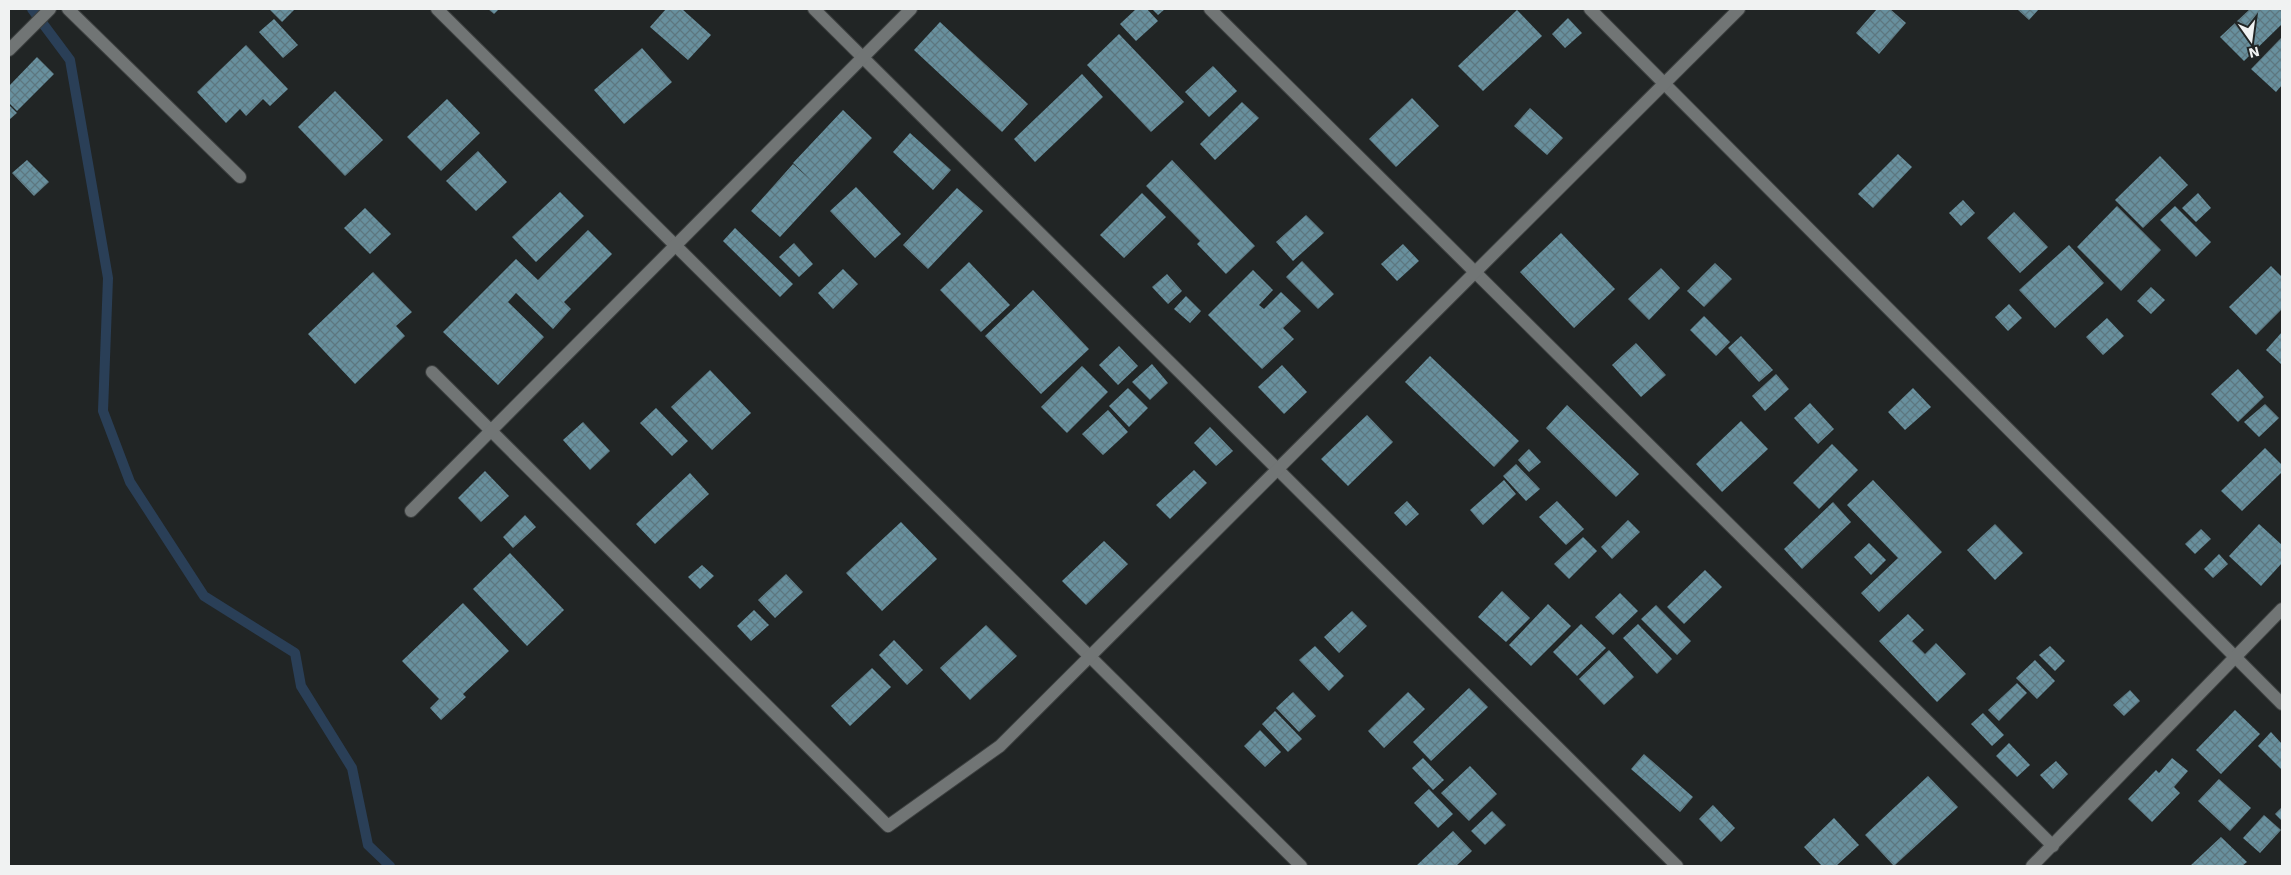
<svg xmlns="http://www.w3.org/2000/svg" width="2291" height="875" viewBox="0 0 2291 875" font-family="'Work Sans',sans-serif">
<style>
.lines{fill:none;stroke-linecap:round;stroke-linejoin:round}
.stream{stroke:#2a3f57;stroke-width:10}
.building{fill:url(#building-cross-hatch)}
.street-casing{stroke:#3d4040;stroke-width:14}
.street{stroke:#717575;stroke-width:12}
</style>
<defs>
<pattern id="building-cross-hatch" width="8" height="8" patternUnits="userSpaceOnUse" patternTransform="scale(1.25)"><rect width="8" height="8" fill="#68909e"/><path d="M0 0l8 8M0 8l8-8" fill="none" stroke="#5d7780"/></pattern>
</defs>
<rect width="100%" height="100%" fill="#212525"/>
<g class="lines">
<!-- stream -->
<path class="stream" d="M32,9L70,60L108,278L103,411L130,482L204,596L295,653L301,686L352,768L368,845L390,866"/>
</g>
<!-- building -->
<g class="building">
<path d="M269,9H295L282,22Z"/>
<path d="M488,9H499L494,14Z"/>
<path d="M666,9H682L711,35L688,60L650,27Z"/>
<path d="M1136,9H1147L1158,21L1136,41L1120,24Z"/>
<path d="M1152,9H1165L1158,15Z"/>
<path d="M1877,9H1890L1906,23L1879,54L1856,33Z"/>
<path d="M2017,9H2039L2029,20Z"/>
<path d="M2250,9H2282V24L2244,61L2220,37Z"/>
<path d="M1517,10L1542,36L1483,91L1458,66Z"/>
<path d="M1568,18L1582,33L1565,48L1552,34Z"/>
<path d="M274,19L298,45L283,58L259,32Z"/>
<path d="M940,22L1028,104L1002,132L914,50Z"/>
<path d="M1119,34L1184,102L1151,132L1087,65Z"/>
<path d="M2282,37V85L2276,92L2251,69Z"/>
<path d="M246,45L288,89L270,106L263,99L246,116L240,109L226,123L197,92Z"/>
<path d="M642,48L672,82L624,124L594,90Z"/>
<path d="M37,57L54,74L17,111L9,103V86Z"/>
<path d="M1213,66L1237,91L1209,117L1185,92Z"/>
<path d="M1082,74L1103,97L1035,162L1014,139Z"/>
<path d="M335,91L383,140L345,176L298,127Z"/>
<path d="M1412,98L1439,126L1396,167L1369,139Z"/>
<path d="M447,99L480,133L441,171L407,137Z"/>
<path d="M1242,102L1259,118L1215,160L1200,144Z"/>
<path d="M9,105L17,113L9,120Z"/>
<path d="M1530,108L1563,138L1547,155L1514,126Z"/>
<path d="M843,110L872,138L780,237L751,211L793,164L812,181L793,163Z"/>
<path d="M910,133L951,170L933,190L893,152Z"/>
<path d="M478,151L507,182L476,211L446,181Z"/>
<path d="M1898,154L1912,167L1873,208L1858,194Z"/>
<path d="M2160,156L2188,185L2143,228L2115,200Z"/>
<path d="M27,160L49,182L34,196L12,173Z"/>
<path d="M1172,160L1255,246L1226,274L1197,244L1200,241L1146,186Z"/>
<path d="M856,187L901,234L875,258L830,211Z"/>
<path d="M957,188L983,211L928,269L903,245Z"/>
<path d="M560,192L584,216L536,262L512,237Z"/>
<path d="M1142,193L1166,217L1124,258L1100,235Z"/>
<path d="M2198,193L2211,208L2196,222L2182,208Z"/>
<path d="M1963,200L1975,213L1961,226L1949,213Z"/>
<path d="M2117,206L2161,250L2121,291L2077,247Z"/>
<path d="M2175,206L2211,242L2196,257L2160,220Z"/>
<path d="M365,208L391,234L370,254L344,228Z"/>
<path d="M2014,212L2048,247L2020,273L1987,238Z"/>
<path d="M1306,215L1324,233L1293,261L1276,242Z"/>
<path d="M735,228L793,284L780,297L723,241Z"/>
<path d="M588,230L612,254L564,302L571,309L553,329L516,293L508,302L544,337L498,385L443,332L516,259L538,280Z"/>
<path d="M1561,233L1615,289L1574,328L1520,272Z"/>
<path d="M794,243L813,264L799,277L779,257Z"/>
<path d="M1403,244L1419,261L1397,281L1381,264Z"/>
<path d="M2069,245L2104,283L2055,328L2019,290Z"/>
<path d="M1302,261L1334,294L1318,309L1286,277Z"/>
<path d="M969,262L1010,305L981,332L940,290Z"/>
<path d="M1715,263L1732,279L1704,307L1687,291Z"/>
<path d="M2271,266L2282,277V309L2256,335L2229,307Z"/>
<path d="M1661,268L1680,288L1649,320L1628,299Z"/>
<path d="M843,269L858,284L833,309L818,293Z"/>
<path d="M1253,270L1273,290L1259,305L1264,309L1281,292L1301,311L1283,328L1294,339L1262,369L1208,315Z"/>
<path d="M373,272L412,312L396,326L405,336L355,384L308,334Z"/>
<path d="M1167,274L1182,291L1168,304L1152,287Z"/>
<path d="M2151,287L2165,300L2151,314L2137,301Z"/>
<path d="M1033,290L1089,349L1041,394L985,336Z"/>
<path d="M1186,296L1201,311L1190,323L1174,309Z"/>
<path d="M2009,304L2022,318L2008,331L1995,317Z"/>
<path d="M1704,316L1730,342L1716,356L1690,330Z"/>
<path d="M2107,318L2124,336L2103,355L2086,337Z"/>
<path d="M2282,332V365L2266,350Z"/>
<path d="M1741,336L1773,370L1759,382L1728,348Z"/>
<path d="M1636,343L1666,375L1641,397L1612,365Z"/>
<path d="M1119,346L1138,366L1118,385L1099,365Z"/>
<path d="M1430,356L1519,441L1494,467L1405,382Z"/>
<path d="M1152,364L1168,383L1150,400L1132,382Z"/>
<path d="M1282,365L1307,392L1284,414L1258,387Z"/>
<path d="M1082,366L1108,392L1067,433L1041,407Z"/>
<path d="M2238,369L2264,397L2238,422L2211,394Z"/>
<path d="M710,370L751,413L712,450L671,407Z"/>
<path d="M1776,374L1789,389L1765,411L1752,396Z"/>
<path d="M1128,388L1148,408L1129,427L1109,406Z"/>
<path d="M1913,388L1931,407L1905,430L1888,412Z"/>
<path d="M1810,403L1834,429L1818,444L1794,418Z"/>
<path d="M2265,404L2279,418L2259,437L2244,422Z"/>
<path d="M1567,405L1639,474L1616,497L1546,428Z"/>
<path d="M656,408L688,441L672,456L640,423Z"/>
<path d="M1108,410L1128,432L1103,455L1082,434Z"/>
<path d="M1367,415L1393,442L1348,486L1321,459Z"/>
<path d="M1741,421L1768,449L1722,492L1696,464Z"/>
<path d="M583,422L610,451L590,470L563,440Z"/>
<path d="M1210,427L1233,451L1216,466L1194,443Z"/>
<path d="M1832,444L1858,470L1819,509L1793,483Z"/>
<path d="M2265,448L2282,465V472L2242,511L2221,491Z"/>
<path d="M1529,449L1541,462L1529,472L1518,460Z"/>
<path d="M1516,464L1540,489L1526,501L1503,476Z"/>
<path d="M1194,470L1207,483L1170,519L1156,505Z"/>
<path d="M485,471L509,496L481,522L458,498Z"/>
<path d="M690,473L709,494L655,544L636,524Z"/>
<path d="M1504,480L1516,494L1483,525L1470,510Z"/>
<path d="M1873,480L1942,552L1879,612L1861,593L1898,558L1847,505Z"/>
<path d="M1407,501L1419,514L1406,526L1394,513Z"/>
<path d="M1557,501L1584,529L1566,545L1539,517Z"/>
<path d="M1833,502L1851,522L1802,569L1784,549Z"/>
<path d="M525,515L536,527L513,548L503,537Z"/>
<path d="M1628,520L1640,532L1612,559L1601,547Z"/>
<path d="M901,522L937,559L882,611L846,573Z"/>
<path d="M1995,524L2023,553L1995,580L1967,550Z"/>
<path d="M2259,524L2282,545V563L2261,586L2229,556Z"/>
<path d="M2201,529L2211,539L2195,554L2185,544Z"/>
<path d="M1583,537L1597,551L1569,579L1554,564Z"/>
<path d="M1104,541L1128,564L1086,605L1062,581Z"/>
<path d="M1869,543L1886,560L1871,575L1854,557Z"/>
<path d="M510,553L564,610L527,646L473,589Z"/>
<path d="M2219,554L2228,564L2213,578L2204,569Z"/>
<path d="M702,565L714,576L700,589L688,577Z"/>
<path d="M1705,570L1722,587L1684,624L1667,607Z"/>
<path d="M786,574L803,592L775,618L758,600Z"/>
<path d="M1502,591L1530,618L1506,642L1478,617Z"/>
<path d="M1620,593L1638,611L1613,635L1595,617Z"/>
<path d="M463,603L509,651L463,694L466,697L441,720L430,708L439,699L402,661Z"/>
<path d="M1548,604L1571,626L1531,666L1509,645Z"/>
<path d="M1656,605L1691,641L1677,655L1641,619Z"/>
<path d="M754,610L769,625L751,641L737,626Z"/>
<path d="M1352,611L1367,626L1339,653L1324,637Z"/>
<path d="M1908,614L1924,630L1912,641L1925,654L1936,643L1966,674L1937,702L1879,641Z"/>
<path d="M1581,624L1606,648L1577,676L1553,652Z"/>
<path d="M1638,624L1672,659L1657,674L1623,638Z"/>
<path d="M986,625L1017,656L970,700L940,668Z"/>
<path d="M894,640L923,670L907,685L879,655Z"/>
<path d="M1315,646L1344,676L1329,691L1299,660Z"/>
<path d="M2050,646L2065,661L2055,671L2039,655Z"/>
<path d="M1609,650L1634,677L1604,705L1579,679Z"/>
<path d="M2035,660L2055,681L2037,699L2016,678Z"/>
<path d="M872,668L891,687L850,726L831,706Z"/>
<path d="M2017,683L2027,693L1999,721L1988,710Z"/>
<path d="M1469,688L1488,707L1431,761L1413,742Z"/>
<path d="M2130,690L2140,701L2124,716L2113,705Z"/>
<path d="M1293,692L1316,716L1299,732L1276,708Z"/>
<path d="M1408,692L1425,709L1384,748L1368,731Z"/>
<path d="M2235,710L2260,734L2221,774L2196,750Z"/>
<path d="M1275,711L1302,739L1288,752L1262,724Z"/>
<path d="M1983,713L2004,735L1992,746L1971,724Z"/>
<path d="M1260,730L1281,752L1265,767L1244,746Z"/>
<path d="M2271,732L2282,744V770L2258,746Z"/>
<path d="M2009,743L2030,765L2017,777L1996,756Z"/>
<path d="M1644,754L1693,797L1680,812L1631,769Z"/>
<path d="M1423,758L1444,780L1433,790L1412,768Z"/>
<path d="M2172,758L2188,771L2174,787L2180,793L2152,822L2128,799L2156,770L2159,773Z"/>
<path d="M2056,761L2068,774L2053,789L2040,775Z"/>
<path d="M1470,766L1497,794L1469,821L1441,793Z"/>
<path d="M1928,776L1958,807L1894,866L1865,835Z"/>
<path d="M2219,779L2251,808L2230,831L2198,801Z"/>
<path d="M1429,789L1453,814L1438,828L1414,803Z"/>
<path d="M1713,805L1735,828L1721,842L1699,819Z"/>
<path d="M2282,807V821L2275,814Z"/>
<path d="M1492,811L1506,825L1485,845L1471,831Z"/>
<path d="M2264,815L2281,830L2260,853L2243,838Z"/>
<path d="M1834,818L1859,845L1836,866H1822L1804,847Z"/>
<path d="M1453,831L1472,851L1456,866H1416Z"/>
<path d="M2221,837L2247,862L2242,866H2190Z"/>
</g>
<g class="lines">
<defs>
<g id="street">
<path d="M68,9L240,177"/>
<path d="M437,9L1301,866"/>
<path d="M814,9L1677,866"/>
<path d="M1210,9L2053,846"/>
<path d="M1590,9L2282,704"/>
<path d="M9,50L50,9"/>
<path d="M432,372L888,826L1000,746L1739,9"/>
<path d="M411,511L911,9"/>
<path d="M2032,866L2282,609"/>
</g>
</defs>
<!-- street casing -->
<use href="#street" class="street-casing"/>
<!-- street -->
<use href="#street" class="street"/>
</g>
<!-- border -->
<rect width="2291" height="875" fill="none" stroke="#f0f2f2" stroke-width="20"/>
<!-- north arrow -->
<g transform="translate(2251 40) rotate(166)" stroke="#212525" stroke-width="4" paint-order="stroke">
<path d="M0-4L9 19L0 12L-9 19Z" fill="#f0f2f2"/>
<text y="-8" font-size="14" font-weight="bold" text-anchor="middle" fill="#f0f2f2">N</text>
</g>
</svg>
